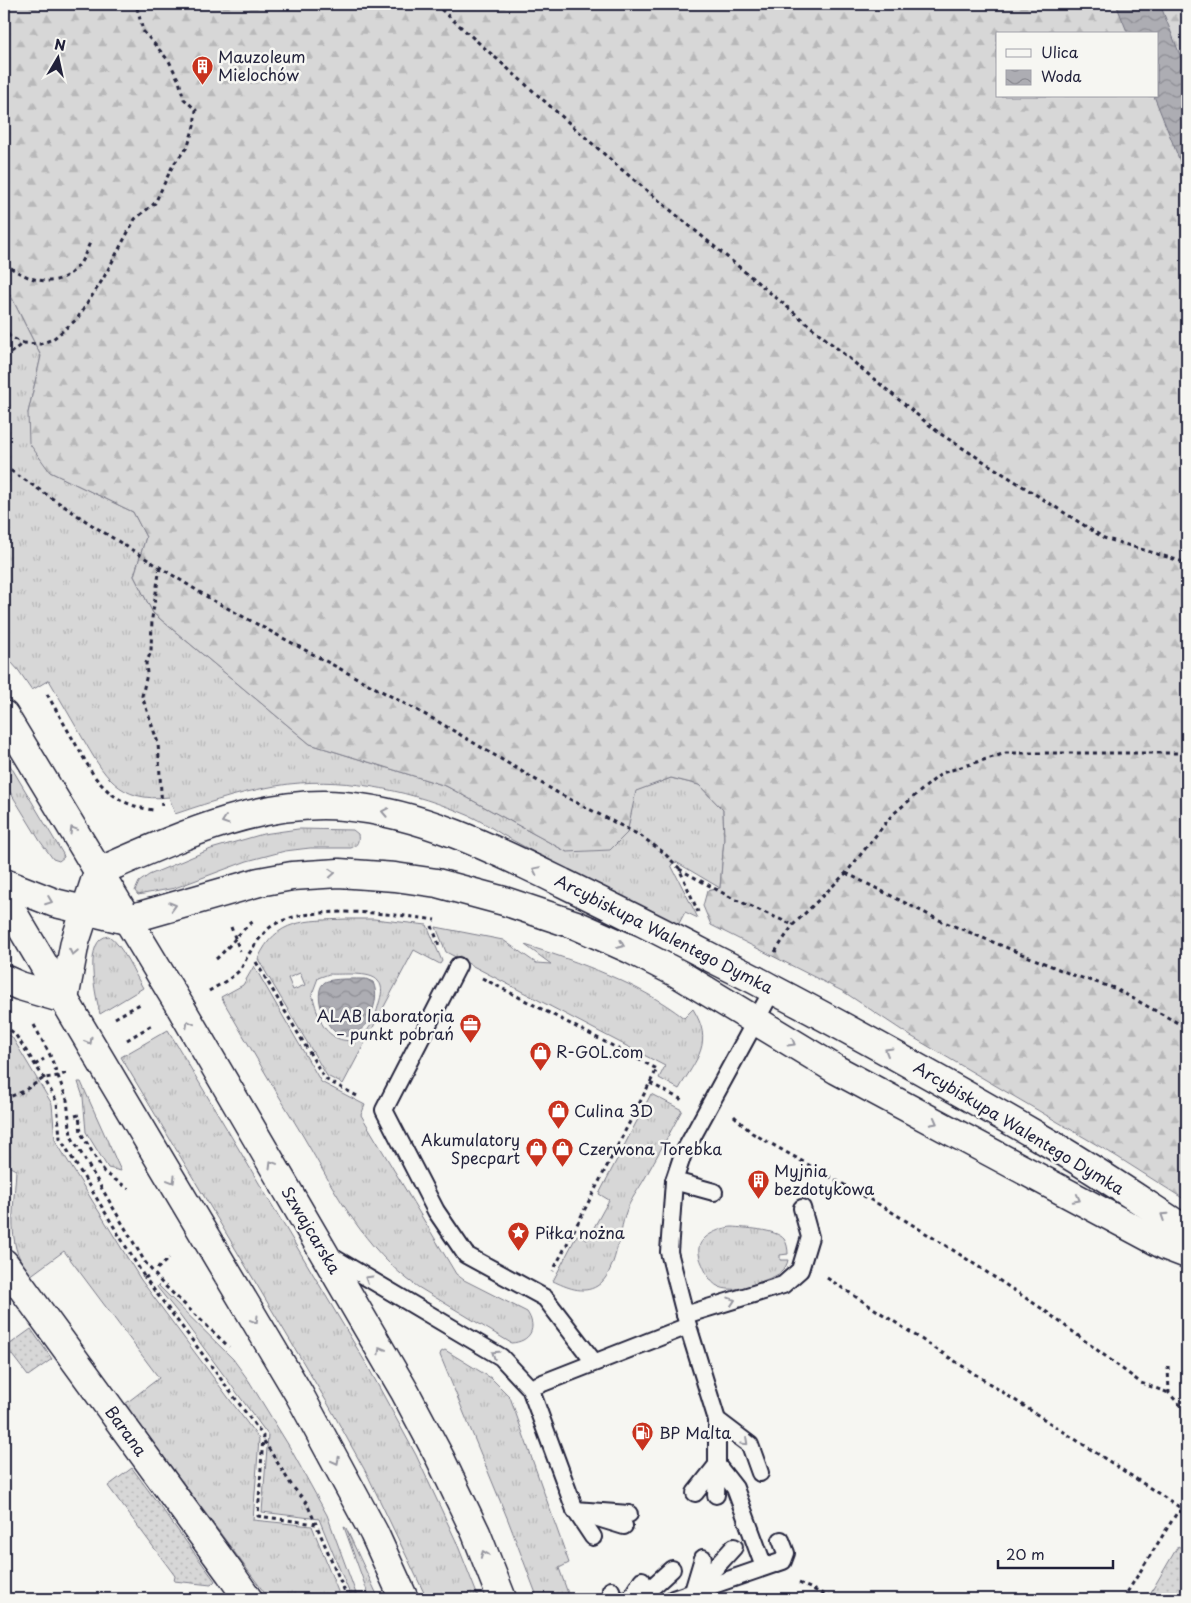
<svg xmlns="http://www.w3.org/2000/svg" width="1191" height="1603" viewBox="0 0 1191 1603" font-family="'Playpen Sans',sans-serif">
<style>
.grass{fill:url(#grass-tufts);stroke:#7c7c89;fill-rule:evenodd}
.forest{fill:url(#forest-firs);stroke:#7c7c89;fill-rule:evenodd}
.garden{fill:url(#garden-dots);stroke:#7c7c89}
.water{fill:url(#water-waves);stroke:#757583}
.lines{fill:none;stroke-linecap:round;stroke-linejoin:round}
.lane-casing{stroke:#22223b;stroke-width:20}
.street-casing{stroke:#22223b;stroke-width:31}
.secondary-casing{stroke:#22223b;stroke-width:31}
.path{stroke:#22223b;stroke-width:3;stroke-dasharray:4 4;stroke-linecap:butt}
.lane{stroke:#f6f6f2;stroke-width:16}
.street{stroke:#f6f6f2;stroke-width:28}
.secondary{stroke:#f6f6f2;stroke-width:28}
.oneway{stroke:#9797a0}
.labels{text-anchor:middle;stroke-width:5;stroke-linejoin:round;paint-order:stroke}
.poi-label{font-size:16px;fill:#22223b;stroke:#f6f6f2;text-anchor:start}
.street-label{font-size:16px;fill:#22223b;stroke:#f6f6f2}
</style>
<defs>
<pattern id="grass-tufts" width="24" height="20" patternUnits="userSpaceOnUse" patternTransform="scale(1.25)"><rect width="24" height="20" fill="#d7d7d7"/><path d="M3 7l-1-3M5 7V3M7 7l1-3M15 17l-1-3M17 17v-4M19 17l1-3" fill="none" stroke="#b8b8b9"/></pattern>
<pattern id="forest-firs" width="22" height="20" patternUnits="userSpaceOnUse" patternTransform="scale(1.25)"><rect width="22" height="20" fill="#d7d7d7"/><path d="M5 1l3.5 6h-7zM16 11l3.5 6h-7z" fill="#b8b8b9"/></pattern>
<pattern id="garden-dots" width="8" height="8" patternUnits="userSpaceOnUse" patternTransform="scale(1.25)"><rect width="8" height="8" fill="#d7d7d7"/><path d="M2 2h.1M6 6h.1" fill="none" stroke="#b8b8b9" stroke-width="1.8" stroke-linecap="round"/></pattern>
<pattern id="water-waves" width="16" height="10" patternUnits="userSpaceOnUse" patternTransform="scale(1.25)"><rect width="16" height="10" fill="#adadb3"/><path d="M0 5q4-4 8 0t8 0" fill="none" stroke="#8c8c93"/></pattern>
</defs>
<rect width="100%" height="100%" fill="#f6f6f2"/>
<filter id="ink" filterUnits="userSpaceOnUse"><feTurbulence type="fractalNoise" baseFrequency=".02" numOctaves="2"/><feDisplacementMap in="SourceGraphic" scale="10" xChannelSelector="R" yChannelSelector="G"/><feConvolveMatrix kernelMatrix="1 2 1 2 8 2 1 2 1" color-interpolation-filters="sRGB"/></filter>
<g filter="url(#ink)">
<!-- grass -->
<g class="grass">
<path d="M4,292L11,296L41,356L28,413L50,472L133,512L146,537L134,576L153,613L310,744L446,786L567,852L627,833L635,791L671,778L699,785L723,810L724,839L720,888L676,862L671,865L698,918L685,912L676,929C638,909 600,889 563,868C543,857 523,846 503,835C492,828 481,821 470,816C414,792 350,777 289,784C250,789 213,801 175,814L169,797C118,803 104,775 82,737C71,718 60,699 49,680L32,690L19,671L4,654Z"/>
<path d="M4,755L63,854L64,857L59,861L53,859L40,841L4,782Z"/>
<path d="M298,829L353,830L358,834C359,841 358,845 351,848H310L285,851L247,861L175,888L138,895L135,891L139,882L149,875L211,849L263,834Z"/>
<path d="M346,919H374L427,925L442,961L440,964L414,950L343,1084L327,1076L258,959C276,918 306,921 346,919ZM300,973L305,985L293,990L288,978ZM329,974C341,975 371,971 378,981C384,987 381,996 379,1003C375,1020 365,1045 343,1040C336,1039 328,1033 324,1027C318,1018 315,1004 312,994L318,978Z"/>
<path d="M436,927L503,940L536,963L551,964L525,945C579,962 639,983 684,1018L693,1009C714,1043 697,1058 679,1089L659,1078L665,1066L446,952Z"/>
<path d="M109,936C123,946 134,973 143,988L100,1014C96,997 82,938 109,936Z"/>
<path d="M254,966L321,1082L365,1105L361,1115L456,1274L464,1280L527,1312C538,1328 530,1342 511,1343L418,1287C364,1250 335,1191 303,1136C275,1090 248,1044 221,997L243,985Z"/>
<path d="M168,1030L367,1365L416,1455L456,1541L479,1599H427L368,1476L328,1404L121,1057Z"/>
<path d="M4,1032L12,1037L52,1104L55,1140L141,1280L259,1439L253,1520L312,1526L341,1599H269L125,1404L159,1378L64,1251L30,1276C24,1266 17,1256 15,1244C10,1221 15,1194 16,1170L4,1164Z"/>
<path d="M78,1082H81L121,1171L108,1168L86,1132L83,1097Z"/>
<path d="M651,1094L682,1110C670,1133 657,1156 645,1178C639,1189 630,1200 626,1212C619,1232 616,1275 597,1286C583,1295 566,1287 553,1281L577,1235L587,1240L609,1200L599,1194Z"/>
<path d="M732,1227C744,1228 776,1229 784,1239C787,1243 788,1249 788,1254L780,1255V1260H788C786,1269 781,1273 773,1277C759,1282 742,1291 728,1289C714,1288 709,1279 704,1268C702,1263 699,1258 699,1253C696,1237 720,1228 732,1227Z"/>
<path d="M158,1285L233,1359L249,1381L289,1446L327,1515L358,1599H352L319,1519L262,1512L268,1435L178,1313L157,1287Z"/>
<path d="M445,1350L491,1378L510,1397L569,1563L559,1568L570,1599H538L508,1520L440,1355L441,1352Z"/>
<path d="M344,1527L346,1528L379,1599H370Z"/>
</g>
<!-- forest -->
<path class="forest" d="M4,4H1187V1201L1116,1156L909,1035L844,992L711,925L703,906L707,891L720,888L724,839L723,810L699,785L671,778L636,791L627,833L610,850L567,852L446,786L310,744L153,613L134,576L146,537L133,512L50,472L29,443L28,413L41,356L11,296L4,292ZM997,34H1157V96H997Z"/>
<!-- garden -->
<g class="garden">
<path d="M31,1329L52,1359L28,1376L6,1347Z"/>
<path d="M132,1468L215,1581L211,1585L174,1581L175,1576L108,1486Z"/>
<path d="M1178,1546L1187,1551V1599H1147Z"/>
</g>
<!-- water -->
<g class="water">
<path d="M1116,4H1160L1187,73V179L1154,96H1157V34H1128Z"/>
<path d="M366,979L373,982C378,994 375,1004 371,1015C365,1030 348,1045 333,1030C324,1022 312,991 325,982C332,978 356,979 366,979Z"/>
</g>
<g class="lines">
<defs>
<g id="lane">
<path d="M458,966L384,1110L436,1211L466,1255L545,1298L594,1362"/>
<path d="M674,1181L714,1192"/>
<path d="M329,1255L501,1357L530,1388L575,1510L593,1537"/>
<path d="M685,1315L783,1285L800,1270L810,1237L802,1208"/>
<path d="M530,1388L688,1326"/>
<path d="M717,1420L750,1445L760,1473"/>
<path d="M695,1493L717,1465"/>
<path d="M716,1495L717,1465"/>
<path d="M575,1510L629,1514"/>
<path d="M598,1518L624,1526"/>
<path d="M764,1567L735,1488L717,1465V1420L688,1326L669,1252L674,1181L683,1154L773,989"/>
<path d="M694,1588L703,1558"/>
<path d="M611,1590L614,1599"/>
<path d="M694,1591L734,1547"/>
<path d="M630,1599L642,1580"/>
<path d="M639,1599L672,1569"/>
<path d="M673,1599L783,1561L786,1553L781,1540"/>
</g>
<g id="street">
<path d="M4,979L20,986L64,999"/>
<path d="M4,1263L230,1573L248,1599"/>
</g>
<g id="secondary">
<path d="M4,715L181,1008L405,1392L440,1458L476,1533L502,1599"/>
<path d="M4,883L55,903L126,920L259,882L292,876L339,873L395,877L437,883L504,901L576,925L630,949L677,973L837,1070L1166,1246L1187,1254"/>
<path d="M4,898L299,1394L374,1533L404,1599"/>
<path d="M64,999L75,942L98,872C174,839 260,798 344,806C422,813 494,849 563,883C612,907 660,931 708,956C729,967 751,977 772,989C864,1037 954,1088 1044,1140C1089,1166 1132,1195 1175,1223L1187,1233"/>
</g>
</defs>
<!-- lane casing -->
<use href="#lane" class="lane-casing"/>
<!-- street casing -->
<use href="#street" class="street-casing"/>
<!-- secondary casing -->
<use href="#secondary" class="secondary-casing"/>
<!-- path -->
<g class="path">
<path d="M435,4L621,169L939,433L1104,538L1187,563"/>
<path d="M4,263C29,282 60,292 81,262C85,255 88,247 91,240"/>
<path d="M4,327L10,337L23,343"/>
<path d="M4,358L23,343L40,344L53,339L77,319L103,279L135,219L155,203L173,165L188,146L194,126L196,110L184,99L179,81L169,61L143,31L136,4"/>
<path d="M4,370L6,391L4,395"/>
<path d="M4,466L92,525L214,601L437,721L558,793L641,836L663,852L679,868L698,912"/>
<path d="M160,567L152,618L151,652L146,663L147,674L142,696L158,743L162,808"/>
<path d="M47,694L94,776C111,797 126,806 153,810"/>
<path d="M679,869L732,898L793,925"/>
<path d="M846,873L937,919L1073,975L1114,988L1187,1028"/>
<path d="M432,926L439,945"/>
<path d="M231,927L240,951"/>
<path d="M775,952L793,925L846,873L892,815L942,773L1006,753H1187"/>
<path d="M216,959C230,947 239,931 254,921"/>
<path d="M256,962L325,1079L359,1097"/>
<path d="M482,978L657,1069L553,1271"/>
<path d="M209,991C219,985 231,979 240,970C243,966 245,961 247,957C253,947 260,937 268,929C299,902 396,914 435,920"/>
<path d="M115,1018L140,1004"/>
<path d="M4,1025L15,1034L44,1078L57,1102L60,1138L145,1278"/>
<path d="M34,1025L50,1055L67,1100L71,1136L145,1262L161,1282L229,1347"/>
<path d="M127,1040L152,1025"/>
<path d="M35,1065L44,1059"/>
<path d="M650,1083L680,1099L681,1097"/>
<path d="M4,1099L22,1092L44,1078L59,1076L69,1072"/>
<path d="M75,1116L79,1115L81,1133L104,1172L129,1189"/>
<path d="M734,1116L752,1133L887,1209L956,1252L1044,1310L1141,1383L1169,1393"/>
<path d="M157,1269L169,1258"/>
<path d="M148,1276L145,1278L192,1340L263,1436L258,1516L316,1524L348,1599"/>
<path d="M827,1278L1187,1512"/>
<path d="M1168,1366L1169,1393L1187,1413"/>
<path d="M264,1441L292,1486L306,1502L316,1524"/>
<path d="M799,1583L834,1599"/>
<path d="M1123,1599L1178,1511L1186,1513"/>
</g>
<!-- lane -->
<use href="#lane" class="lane"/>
<!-- street -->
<use href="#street" class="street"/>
<!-- secondary -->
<use href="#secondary" class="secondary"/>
</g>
<!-- one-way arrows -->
<defs><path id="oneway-chevron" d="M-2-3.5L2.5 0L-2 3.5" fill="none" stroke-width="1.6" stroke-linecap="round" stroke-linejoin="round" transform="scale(1.25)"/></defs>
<g class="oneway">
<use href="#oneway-chevron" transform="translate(385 812) rotate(-169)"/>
<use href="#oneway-chevron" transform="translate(225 821) rotate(161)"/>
<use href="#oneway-chevron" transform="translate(73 830) rotate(-121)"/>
<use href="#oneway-chevron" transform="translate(536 870) rotate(-154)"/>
<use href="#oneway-chevron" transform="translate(332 873) rotate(-4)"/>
<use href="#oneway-chevron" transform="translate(49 901) rotate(21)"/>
<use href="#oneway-chevron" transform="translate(173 906) rotate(-16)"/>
<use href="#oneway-chevron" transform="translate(621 945) rotate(23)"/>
<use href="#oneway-chevron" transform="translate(73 952) rotate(101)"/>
<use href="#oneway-chevron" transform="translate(189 1024) rotate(-118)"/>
<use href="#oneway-chevron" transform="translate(89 1041) rotate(60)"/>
<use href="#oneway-chevron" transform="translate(792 1043) rotate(31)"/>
<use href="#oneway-chevron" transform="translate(888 1051) rotate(-150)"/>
<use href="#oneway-chevron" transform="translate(934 1122) rotate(28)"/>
<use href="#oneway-chevron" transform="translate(272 1164) rotate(-121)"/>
<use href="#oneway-chevron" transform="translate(172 1180) rotate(59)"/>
<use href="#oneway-chevron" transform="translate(1077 1199) rotate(28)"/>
<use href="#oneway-chevron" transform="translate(1164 1216) rotate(-147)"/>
<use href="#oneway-chevron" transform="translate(368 1279) rotate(-149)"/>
<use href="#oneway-chevron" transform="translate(732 1301) rotate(-18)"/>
<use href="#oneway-chevron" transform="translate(255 1320) rotate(59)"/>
<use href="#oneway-chevron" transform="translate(381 1350) rotate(-120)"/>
<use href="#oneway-chevron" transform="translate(495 1354) rotate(-147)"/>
<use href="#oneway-chevron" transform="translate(745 1442) rotate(43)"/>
<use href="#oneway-chevron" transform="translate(336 1461) rotate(62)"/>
<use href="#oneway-chevron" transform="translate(484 1554) rotate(-111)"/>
</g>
</g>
<!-- icons -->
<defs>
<symbol id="building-pin" viewBox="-11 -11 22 30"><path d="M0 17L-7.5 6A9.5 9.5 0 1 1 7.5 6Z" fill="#c8321e" stroke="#f6f6f2"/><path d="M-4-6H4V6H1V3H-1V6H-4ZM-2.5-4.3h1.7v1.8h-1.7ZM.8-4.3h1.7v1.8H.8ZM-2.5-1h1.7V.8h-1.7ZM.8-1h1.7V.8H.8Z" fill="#fff"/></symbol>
<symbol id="office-pin" viewBox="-11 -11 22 30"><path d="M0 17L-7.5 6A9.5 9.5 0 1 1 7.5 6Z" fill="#c8321e" stroke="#f6f6f2"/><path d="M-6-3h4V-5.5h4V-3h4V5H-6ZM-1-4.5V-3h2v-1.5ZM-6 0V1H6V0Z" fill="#fff"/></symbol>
<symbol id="shop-pin" viewBox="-11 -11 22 30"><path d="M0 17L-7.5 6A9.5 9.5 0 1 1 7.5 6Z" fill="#c8321e" stroke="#f6f6f2"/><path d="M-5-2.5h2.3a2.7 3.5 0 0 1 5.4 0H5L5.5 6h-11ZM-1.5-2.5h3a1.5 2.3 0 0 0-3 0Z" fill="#fff"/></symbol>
<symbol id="sight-pin" viewBox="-11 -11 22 30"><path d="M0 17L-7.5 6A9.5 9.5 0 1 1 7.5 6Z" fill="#c8321e" stroke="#f6f6f2"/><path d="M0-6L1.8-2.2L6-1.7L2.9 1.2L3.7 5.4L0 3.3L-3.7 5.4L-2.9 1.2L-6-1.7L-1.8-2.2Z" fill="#fff"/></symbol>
<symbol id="fuel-pin" viewBox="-11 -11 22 30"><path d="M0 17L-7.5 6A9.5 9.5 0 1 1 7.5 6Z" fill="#c8321e" stroke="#f6f6f2"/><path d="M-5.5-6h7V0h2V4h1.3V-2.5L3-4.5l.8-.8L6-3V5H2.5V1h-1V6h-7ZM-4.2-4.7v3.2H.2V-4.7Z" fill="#fff"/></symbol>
</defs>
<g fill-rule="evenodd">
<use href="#building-pin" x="190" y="54" width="25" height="34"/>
<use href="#office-pin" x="458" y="1012" width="25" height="34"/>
<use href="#shop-pin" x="528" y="1040" width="25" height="34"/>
<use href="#shop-pin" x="546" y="1098" width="25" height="34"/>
<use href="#shop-pin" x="524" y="1136" width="25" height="34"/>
<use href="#shop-pin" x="550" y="1136" width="25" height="34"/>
<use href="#building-pin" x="746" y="1168" width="25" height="34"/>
<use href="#sight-pin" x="506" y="1220" width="25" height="34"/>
<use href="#fuel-pin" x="630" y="1420" width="25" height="34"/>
</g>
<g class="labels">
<!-- poi labels -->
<g class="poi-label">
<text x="218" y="63">Mauzoleum<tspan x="218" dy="18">Mielochów</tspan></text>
<text x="454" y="1022" text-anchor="end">ALAB laboratoria<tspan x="454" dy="18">– punkt pobrań</tspan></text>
<text x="556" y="1058">R-GOL.com</text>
<text x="574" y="1117">Culina 3D</text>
<text x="520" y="1146" text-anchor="end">Akumulatory<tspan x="520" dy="18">Specpart</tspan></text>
<text x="578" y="1155">Czerwona Torebka</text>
<text x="774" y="1177">Myjnia<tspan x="774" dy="18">bezdotykowa</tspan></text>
<text x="535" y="1239">Piłka nożna</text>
<text x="659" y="1439">BP Malta</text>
</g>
<!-- street labels -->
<g class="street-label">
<text transform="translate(664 934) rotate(27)" y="6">Arcybiskupa Walentego Dymka</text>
<text transform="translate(1019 1128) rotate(31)" y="6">Arcybiskupa Walentego Dymka</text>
<text transform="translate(311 1230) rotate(59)" y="6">Szwajcarska</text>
<text transform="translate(126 1431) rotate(54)" y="6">Barana</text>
</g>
</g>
<!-- margin -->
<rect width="1191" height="1603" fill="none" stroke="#f6f6f2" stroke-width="20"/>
<rect x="10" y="10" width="1171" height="1583" fill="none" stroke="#22223b" stroke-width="2" filter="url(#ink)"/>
<!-- legend -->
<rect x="996" y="32" width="162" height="65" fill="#f6f6f2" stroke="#a1a1a9"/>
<rect x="1006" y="49" width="25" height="8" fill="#f6f6f2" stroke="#a1a1a9"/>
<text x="1041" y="58" font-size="15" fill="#22223b">Ulica</text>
<rect x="1006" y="70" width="25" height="15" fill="url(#water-waves)" stroke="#a1a1a9"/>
<text x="1041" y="82" font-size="15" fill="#22223b">Woda</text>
<!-- north arrow -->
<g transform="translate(58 58) rotate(9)" stroke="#f6f6f2" stroke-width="4" paint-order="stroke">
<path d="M0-4L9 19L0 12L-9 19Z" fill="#22223b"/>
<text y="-8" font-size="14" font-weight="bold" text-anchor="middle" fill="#22223b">N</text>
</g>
<!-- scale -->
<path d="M998 1560v8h115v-8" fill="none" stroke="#22223b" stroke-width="2.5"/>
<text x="1006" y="1560" font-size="15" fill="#22223b" stroke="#f6f6f2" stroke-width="4" paint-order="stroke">20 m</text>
</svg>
